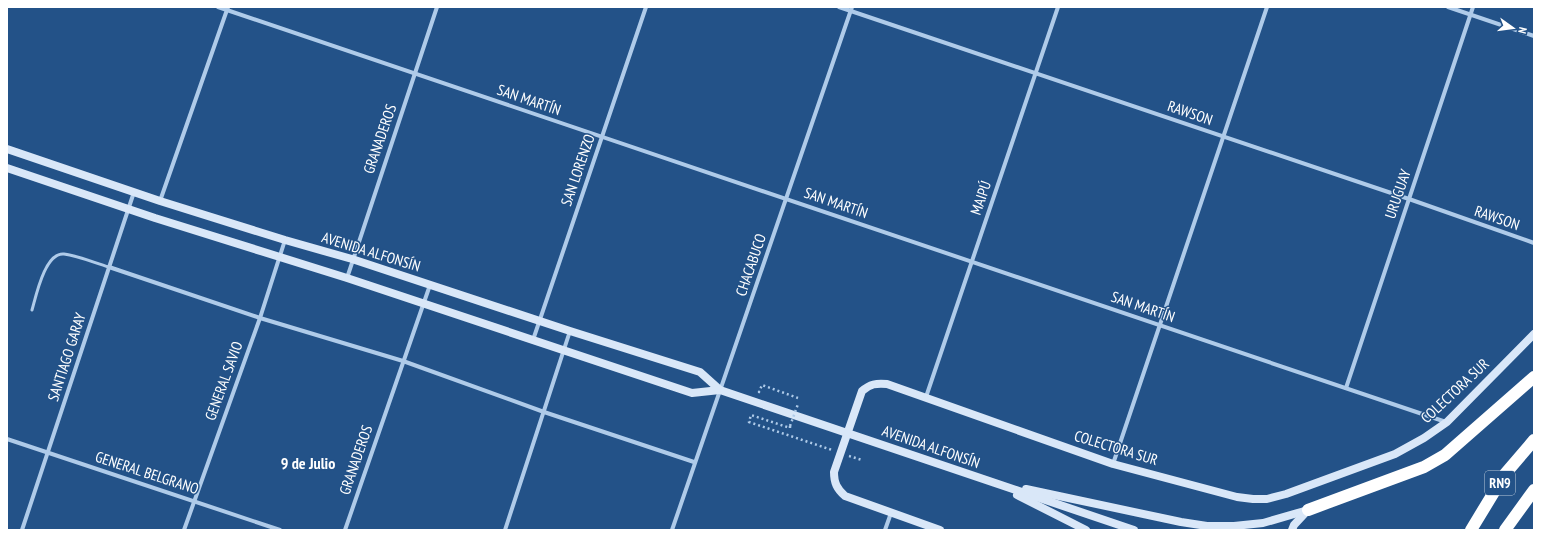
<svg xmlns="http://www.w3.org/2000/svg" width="1541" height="537" viewBox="0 0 1541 537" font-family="'PT Sans Narrow',sans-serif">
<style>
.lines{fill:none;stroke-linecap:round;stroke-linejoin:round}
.path{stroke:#afcbe9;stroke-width:2.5;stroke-dasharray:2 3;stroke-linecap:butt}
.lane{stroke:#afcbe9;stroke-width:3}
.street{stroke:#afcbe9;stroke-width:4}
.secondary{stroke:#d9e7f8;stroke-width:8}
.highway{stroke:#fff;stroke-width:12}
.path-bridge{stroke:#afcbe9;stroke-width:2.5;stroke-dasharray:2 3;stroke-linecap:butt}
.labels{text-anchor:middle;stroke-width:3;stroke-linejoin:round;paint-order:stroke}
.shield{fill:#235288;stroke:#bdcbdb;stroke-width:1}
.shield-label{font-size:14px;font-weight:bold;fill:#fff}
.street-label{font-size:15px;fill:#fff;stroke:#235288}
.neighbourhood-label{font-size:16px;font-weight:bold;fill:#fff;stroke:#235288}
</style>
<rect width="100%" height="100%" fill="#235288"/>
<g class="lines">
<!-- path -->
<g class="path">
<path d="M760,392H759L762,385L798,398"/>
<path d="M790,426V428L751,415L749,422L832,450"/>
<path d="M849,456L862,460"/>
</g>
<!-- lane -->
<path class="lane" d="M32,310C36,296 45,252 64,254C79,256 95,263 109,267"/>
<!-- street -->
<g class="street">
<path d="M218,7L1446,422"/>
<path d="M839,7L1409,199L1534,243"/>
<path d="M1448,7L1534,36"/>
<path d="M160,201L228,7"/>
<path d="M109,267L260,318L403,361L544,412L694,462"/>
<path d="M347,278L437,7"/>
<path d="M533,340L646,7"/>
<path d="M1346,388L1473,7"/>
<path d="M926,397L1058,7"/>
<path d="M7,439L280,530"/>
<path d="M1113,464L1267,7"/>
<path d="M22,530L134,192"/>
<path d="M184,530L260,318L285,240"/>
<path d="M345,530L430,285"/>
<path d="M505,530L570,331"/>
<path d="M672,530L852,7"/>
<path d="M885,530L891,513"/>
</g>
<!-- secondary -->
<g class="secondary">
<path d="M7,149L160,201L285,240L352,259L570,331L700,372L720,390L1134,530"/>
<path d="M7,168L155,218L347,278L692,393L720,390"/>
<path d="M1026,489L1181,522L1207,526H1234L1263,523L1308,510"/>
<path d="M1017,495L1086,530"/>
<path d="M940,530L845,496C837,489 834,483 834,472L862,391C870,384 876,383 887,384L1113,464L1237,497L1253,499H1267L1286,494L1395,454L1424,438L1447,422L1534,334"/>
<path d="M1292,530L1294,525L1307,511"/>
</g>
<!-- highway -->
<g class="highway">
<path d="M1308,510L1424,467L1445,455L1534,377"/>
<path d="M1471,530L1505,474L1534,440"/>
<path d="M1505,530L1534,490"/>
</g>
<!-- path-bridge -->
<path class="path-bridge" d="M790,426L798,404"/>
</g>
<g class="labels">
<!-- shield labels -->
<rect class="shield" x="1485" y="471" width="30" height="24" rx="3"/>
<g class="shield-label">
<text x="1500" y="488">RN9</text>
</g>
<!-- street labels -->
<g class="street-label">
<text transform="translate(529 100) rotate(19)" y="5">SAN MARTÍN</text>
<text transform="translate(1190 113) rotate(19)" y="5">RAWSON</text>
<text transform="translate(380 139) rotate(-71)" y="5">GRANADEROS</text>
<text transform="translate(578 170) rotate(-71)" y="5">SAN LORENZO</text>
<text transform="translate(1398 194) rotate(-71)" y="5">URUGUAY</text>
<text transform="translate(981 198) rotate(-71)" y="5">MAIPÚ</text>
<text transform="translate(836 203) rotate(19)" y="5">SAN MARTÍN</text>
<text transform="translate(1497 218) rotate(19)" y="5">RAWSON</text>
<text transform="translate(371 252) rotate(17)" y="5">AVENIDA ALFONSÍN</text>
<text transform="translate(751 265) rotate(-71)" y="5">CHACABUCO</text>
<text transform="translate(1143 307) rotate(19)" y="5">SAN MARTÍN</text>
<text transform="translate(67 357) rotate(-72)" y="5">SANTIAGO GARAY</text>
<text transform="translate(224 381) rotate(-70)" y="5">GENERAL SAVIO</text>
<text transform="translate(1455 391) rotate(-43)" y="5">COLECTORA SUR</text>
<text transform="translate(931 447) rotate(19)" y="5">AVENIDA ALFONSÍN</text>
<text transform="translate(1116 448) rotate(17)" y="5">COLECTORA SUR</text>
<text transform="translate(356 460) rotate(-71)" y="5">GRANADEROS</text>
<text transform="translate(147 473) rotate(18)" y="5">GENERAL BELGRANO</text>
</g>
<!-- neighbourhood labels -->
<g class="neighbourhood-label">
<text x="308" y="469">9 de Julio</text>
</g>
</g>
<!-- border -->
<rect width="1541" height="537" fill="none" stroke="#ffffff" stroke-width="16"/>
<!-- north arrow -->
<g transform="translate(1513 28) rotate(104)" stroke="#235288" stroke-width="3" paint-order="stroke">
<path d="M0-3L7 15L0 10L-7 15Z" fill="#ffffff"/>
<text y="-6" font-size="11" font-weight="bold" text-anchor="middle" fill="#ffffff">N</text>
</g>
</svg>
